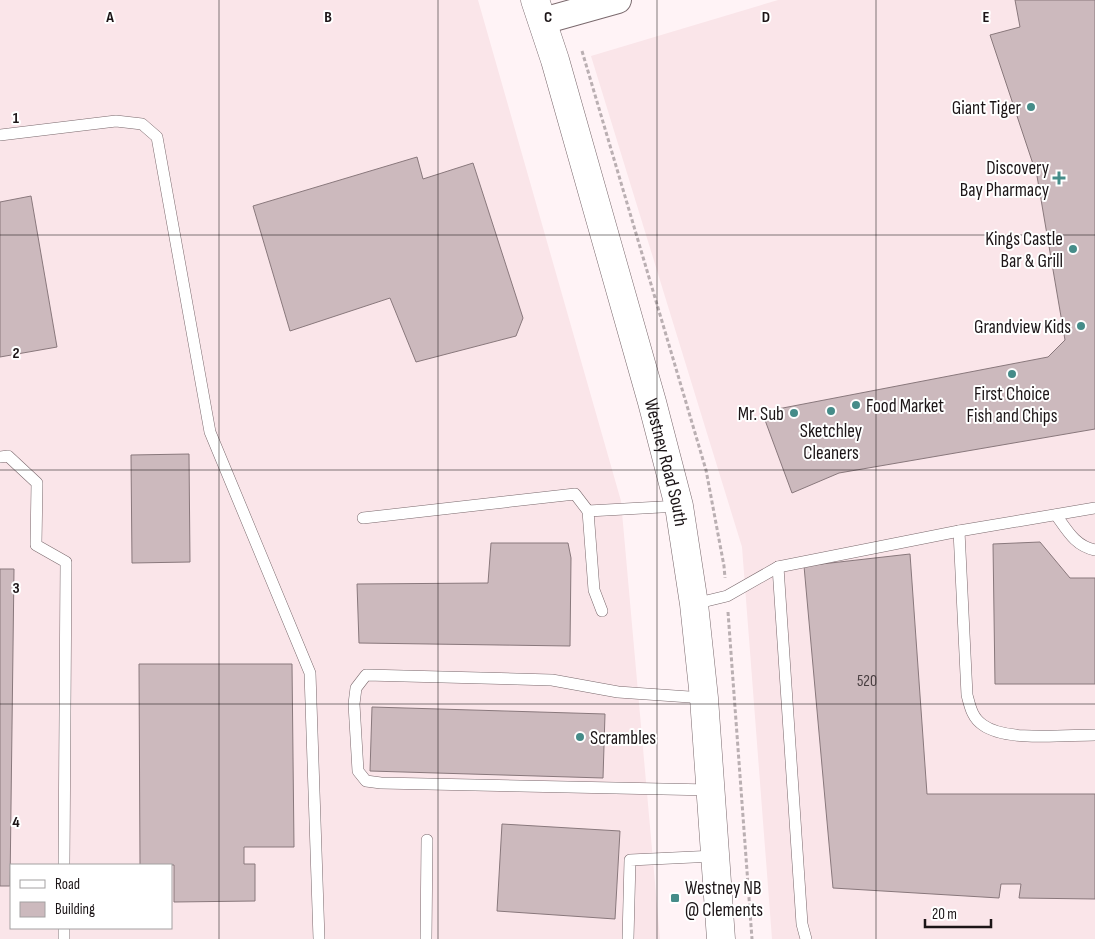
<svg xmlns="http://www.w3.org/2000/svg" width="1095" height="939" viewBox="0 0 1095 939" font-family="'Sofia Sans Condensed',sans-serif">
<style>
.built{fill:#fae5e9;fill-rule:evenodd}
.building{fill:#ccb9bd;stroke:#89787c}
.lines{fill:none;stroke-linecap:round;stroke-linejoin:round}
.service-casing{stroke:#7a696d;stroke-width:12}
.tertiary-casing{stroke:#7a696d;stroke-width:28}
.secondary-casing{stroke:#7a696d;stroke-width:29}
.path{stroke:#baafb2;stroke-width:3;stroke-dasharray:4 2.5;stroke-linecap:butt}
.service{stroke:#fff;stroke-width:11}
.tertiary{stroke:#fff;stroke-width:26}
.secondary{stroke:#fff;stroke-width:28}
.grid{fill:none;stroke:#1c1517;stroke-width:1;stroke-opacity:0.55}
.poi-dot{fill:#458c89;stroke:#fff;stroke-width:2}
.labels{text-anchor:middle;stroke-width:4;stroke-linejoin:round;paint-order:stroke}
.number-label{font-size:16px;fill:#483e40}
.poi-label{font-size:19px;fill:#1c1517;stroke:#fff;text-anchor:end}
.street-label{font-size:19px;fill:#1c1517;stroke:#fff}
.grid-label{font-size:16px;text-anchor:middle;font-weight:bold;fill:#1c1517;stroke:#fff;stroke-width:4;stroke-linejoin:round;paint-order:stroke}
</style>
<rect width="100%" height="100%" fill="#fff3f6"/>
<!-- built -->
<g class="built">
<path d="M0,0H478L621,501L660,939H0ZM11,865H171V928H11Z"/>
<path d="M778,0H1095V939H772L742,547L591,56Z"/>
</g>
<!-- building -->
<g class="building">
<path d="M1015,0H1095V429L839,473L792,493L762,412L1048,357L1065,340L1037,176L990,35L1020,27Z"/>
<path d="M417,157L423,179L473,163L523,318L516,336L416,362L390,298L290,331L253,206Z"/>
<path d="M31,196L57,347L0,357V202Z"/>
<path d="M189,454L190,562L132,563L131,455Z"/>
<path d="M1040,542L1070,578H1095V684H995L993,544Z"/>
<path d="M491,543H568L571,558L570,646L359,643L357,584L488,583Z"/>
<path d="M910,554L927,794H1095V899L1019,898L1021,884H1001L999,898L833,888L804,566Z"/>
<path d="M0,569H14L10,886H0Z"/>
<path d="M139,664H292L294,847H244V864H255V901L174,902V865H140Z"/>
<path d="M372,707L605,714L603,778L370,771Z"/>
<path d="M502,824L620,831L615,919L497,911Z"/>
</g>
<g class="lines">
<defs>
<g id="service">
<path d="M0,135L116,121L142,124L157,137L210,432L310,673L319,939"/>
<path d="M0,457L8,456L37,483L36,545L66,562L64,865"/>
<path d="M588,511L594,590L602,611"/>
<path d="M1056,515C1067,530 1075,546 1095,550"/>
<path d="M363,518L575,494L588,511L679,506"/>
<path d="M959,531L967,695C970,706 972,718 983,725C1006,742 1066,735 1095,735"/>
<path d="M778,567L802,924L806,939"/>
<path d="M694,604L727,596L778,567L959,531L1095,508"/>
<path d="M704,698L618,692L552,680L366,675L356,688L354,704L358,771L366,781L381,783L711,790"/>
<path d="M64,939V928"/>
<path d="M426,939L427,840"/>
<path d="M628,939L630,860L715,856"/>
</g>
<path id="tertiary" d="M543,21L618,0"/>
<g id="secondary">
<path id="s1" d="M535,0L555,60L652,402L679,506L694,604L704,698L721,939"/>
</g>
</defs>
<!-- service casing -->
<use href="#service" class="service-casing"/>
<!-- tertiary casing -->
<use href="#tertiary" class="tertiary-casing"/>
<!-- secondary casing -->
<use href="#secondary" class="secondary-casing"/>
<!-- path -->
<g class="path">
<path d="M582,51L706,470L724,566L725,578"/>
<path d="M728,612L752,939"/>
</g>
<!-- service -->
<use href="#service" class="service"/>
<!-- tertiary -->
<use href="#tertiary" class="tertiary"/>
<!-- secondary -->
<use href="#secondary" class="secondary"/>
</g>
<!-- grid -->
<path class="grid" d="M219,0V939M438,0V939M657,0V939M876,0V939M0,235H1095M0,470H1095M0,704H1095"/>
<!-- markers -->
<g class="poi-dot">
<circle cx="1031" cy="107" r="5"/>
<path d="M1056.5 170.5h5v5h5v5h-5v5h-5v-5h-5v-5h5z"/>
<circle cx="1073" cy="249" r="5"/>
<circle cx="1081" cy="326" r="5"/>
<circle cx="1012" cy="374" r="5"/>
<circle cx="856" cy="405" r="5"/>
<circle cx="831" cy="411" r="5"/>
<circle cx="794" cy="413" r="5"/>
<circle cx="580" cy="737" r="5"/>
<rect x="670" y="893" width="10" height="10" rx="2.5"/>
</g>
<g class="labels">
<!-- number labels -->
<g class="number-label">
<text x="867" y="686">520</text>
</g>
<!-- poi labels -->
<g class="poi-label">
<text x="1021" y="114">Giant Tiger</text>
<text x="1049" y="174">Discovery<tspan x="1049" dy="22">Bay Pharmacy</tspan></text>
<text x="1063" y="245">Kings Castle<tspan x="1063" dy="22">Bar &amp; Grill</tspan></text>
<text x="1071" y="333">Grandview Kids</text>
<text x="1012" y="400" text-anchor="middle">First Choice<tspan x="1012" dy="22">Fish and Chips</tspan></text>
<text x="866" y="412" text-anchor="start">Food Market</text>
<text x="784" y="420">Mr. Sub</text>
<text x="831" y="437" text-anchor="middle">Sketchley<tspan x="831" dy="22">Cleaners</tspan></text>
<text x="590" y="744" text-anchor="start">Scrambles</text>
<text x="685" y="894" text-anchor="start">Westney NB<tspan x="685" dy="22">@ Clements</tspan></text>
</g>
<!-- street labels -->
<g class="street-label">
<text dy="7" stroke="none"><textPath href="#s1" startOffset="481">Westney Road South</textPath></text>
</g>
</g>
<g class="grid-label">
<text x="110" y="22">A</text>
<text x="328" y="22">B</text>
<text x="548" y="22">C</text>
<text x="766" y="22">D</text>
<text x="986" y="22">E</text>
<text x="16" y="123">1</text>
<text x="16" y="358">2</text>
<text x="16" y="593">3</text>
<text x="16" y="827">4</text>
</g>
<!-- legend -->
<rect x="10" y="864" width="162" height="65" fill="#ffffff" stroke="#a4a1a2"/>
<rect x="20" y="880" width="25" height="8" fill="#ffffff" stroke="#a4a1a2"/>
<text x="55" y="889" font-size="15" fill="#1c1517">Road</text>
<rect x="20" y="902" width="25" height="15" fill="#ccb9bd" stroke="#a4a1a2"/>
<text x="55" y="914" font-size="15" fill="#1c1517">Building</text>
<!-- scale -->
<path d="M925 919v8h66v-8" fill="none" stroke="#1c1517" stroke-width="2.5"/>
<text x="932" y="919" font-size="15" fill="#1c1517" stroke="#ffffff" stroke-width="4" paint-order="stroke">20 m</text>
</svg>
